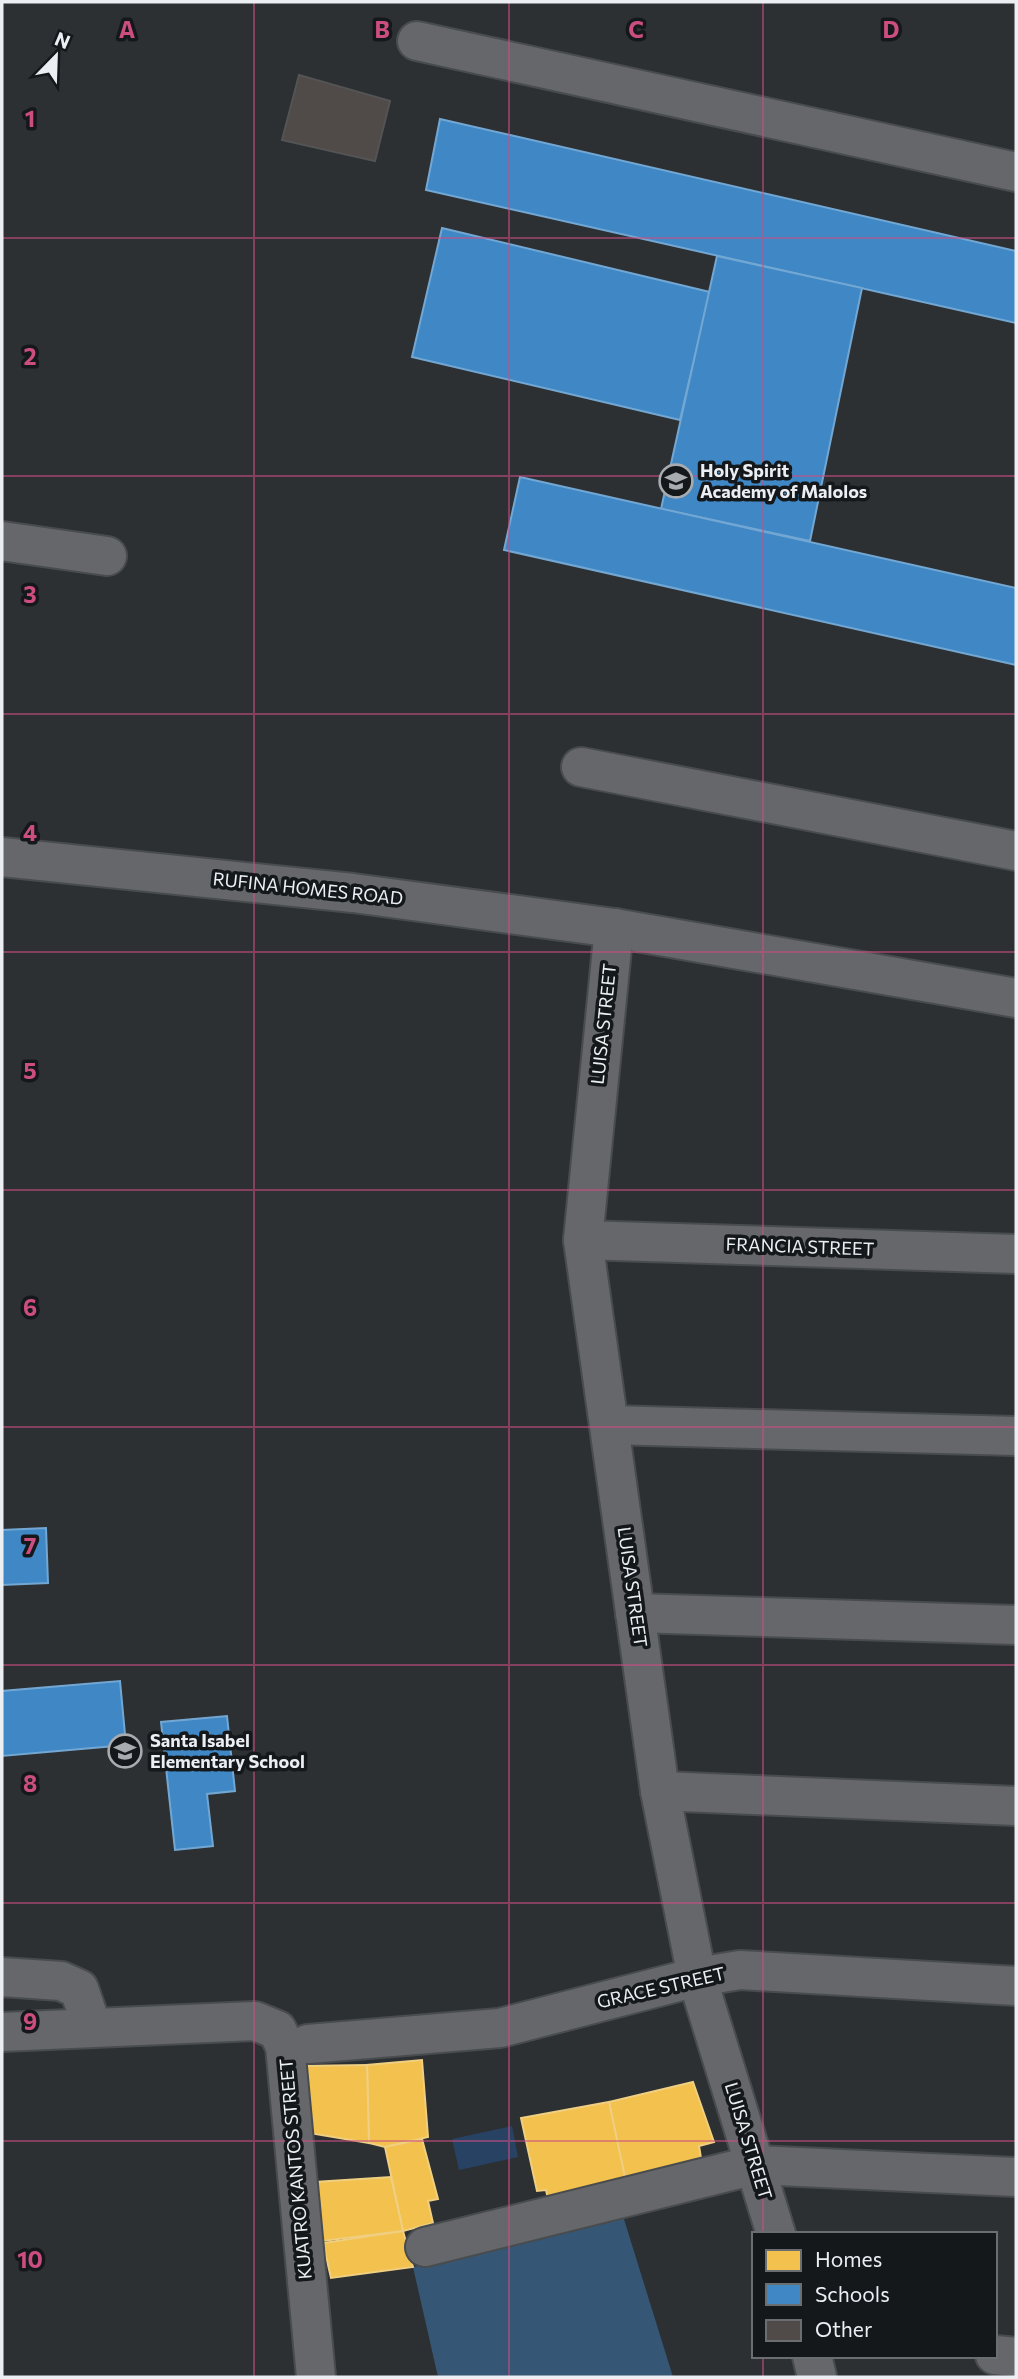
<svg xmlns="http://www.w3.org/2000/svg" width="1018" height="2379" viewBox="0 0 1018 2379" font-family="Commissioner,sans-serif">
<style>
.green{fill:#355775}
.water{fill:#284264}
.homes{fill:#f2c14e;stroke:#f0cf80;stroke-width:2}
.schools{fill:#3f88c5;stroke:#73a7d3;stroke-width:2}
.building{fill:#504a48;stroke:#545454;stroke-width:2}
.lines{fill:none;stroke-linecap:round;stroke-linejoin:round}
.minor-casing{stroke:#494c4e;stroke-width:42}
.minor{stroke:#65676a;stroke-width:38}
.grid{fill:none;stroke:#cc4e81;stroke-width:2;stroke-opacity:0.55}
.labels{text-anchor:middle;stroke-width:7;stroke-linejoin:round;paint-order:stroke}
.poi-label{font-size:18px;font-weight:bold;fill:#ebeff3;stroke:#15181a;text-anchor:start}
.street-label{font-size:18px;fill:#ebeff3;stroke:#15181a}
.grid-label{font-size:23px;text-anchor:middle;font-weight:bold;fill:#cc4e81;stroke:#15181a;stroke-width:7;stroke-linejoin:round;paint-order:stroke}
</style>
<rect width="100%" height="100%" fill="#2d3033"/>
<!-- green -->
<path class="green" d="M623,2216L673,2377H438L413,2267Z"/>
<!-- water -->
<path class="water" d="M512,2126L518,2157L459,2170L452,2139Z"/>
<!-- homes -->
<g class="homes">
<path d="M422,2060L428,2137L385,2147L369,2143L367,2065Z"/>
<path d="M367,2065L369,2143L309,2133L300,2066Z"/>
<path d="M693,2082L714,2142L699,2146L701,2158L625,2181L609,2102Z"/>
<path d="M609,2102L626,2182L548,2199L546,2190L537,2191L521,2118Z"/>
<path d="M422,2139L438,2199L428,2201L433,2223L403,2231L385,2147Z"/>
<path d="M391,2177L403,2231L323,2241L315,2182Z"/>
<path d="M403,2231L413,2267L331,2278L323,2243Z"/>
</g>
<!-- schools -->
<g class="schools">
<path d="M440,119L1016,251V323L426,190Z"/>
<path d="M442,228L710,292L680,420L412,357Z"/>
<path d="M717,256L862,288L810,541L661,509Z"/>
<path d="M520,477L1016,588V665L504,550Z"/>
<path d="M46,1528L48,1583L2,1585V1530Z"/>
<path d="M120,1681L126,1745L2,1756V1691Z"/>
<path d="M227,1716L235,1791L207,1794L213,1846L175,1850L161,1722Z"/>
</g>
<!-- building -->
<path class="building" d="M299,75L390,101L375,161L282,140Z"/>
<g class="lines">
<defs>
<g id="minor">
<path d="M417,41L1016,172"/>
<path d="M2,541L107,556"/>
<path d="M581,767L1016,851"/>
<path d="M2,857L353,893L614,928L1016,998"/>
<path d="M614,928L583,1240L660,1791L697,1977L776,2234"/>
<path d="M583,1240L1016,1254"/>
<path d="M610,1425L1016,1436"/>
<path d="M635,1613L1016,1625"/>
<path d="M660,1791L1016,1806"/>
<path d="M2,1977L61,1981L79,1989L92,2027"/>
<path d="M2,2032L255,2021L277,2030L285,2046L316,2377"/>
<path d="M308,2044L500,2028L697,1977L740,1970L1016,1986"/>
<path d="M425,2247L755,2165L1016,2177"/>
<path d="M995,2355L1016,2357"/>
<path d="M812,2356L817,2377"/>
</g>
</defs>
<!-- minor casing -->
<use href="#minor" class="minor-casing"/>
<!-- minor -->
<use href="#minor" class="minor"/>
</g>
<!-- grid -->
<path class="grid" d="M254,2V2377M509,2V2377M763,2V2234M2,238H1016M2,476H1016M2,714H1016M2,952H1016M2,1190H1016M2,1427H1016M2,1665H1016M2,1903H1016M2,2141H1016M763,2356V2377"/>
<!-- icons -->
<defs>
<symbol id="school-ring" viewBox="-11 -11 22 22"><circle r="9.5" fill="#15181a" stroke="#a8acb0" stroke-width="1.5"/><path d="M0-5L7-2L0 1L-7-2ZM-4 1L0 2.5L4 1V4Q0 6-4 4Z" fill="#a8acb0"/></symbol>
</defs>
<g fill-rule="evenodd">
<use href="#school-ring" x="657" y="462" width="38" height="38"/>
<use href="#school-ring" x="106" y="1732" width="38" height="38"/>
</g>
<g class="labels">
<!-- poi labels -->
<g class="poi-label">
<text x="700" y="477">Holy Spirit<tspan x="700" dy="21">Academy of Malolos</tspan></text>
<text x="150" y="1747">Santa Isabel<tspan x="150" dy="21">Elementary School</tspan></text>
</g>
<!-- street labels -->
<g class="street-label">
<text transform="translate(308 889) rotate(6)" y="6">RUFINA HOMES ROAD</text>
<text transform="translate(604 1024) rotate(-84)" y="6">LUISA STREET</text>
<text transform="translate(800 1247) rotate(2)" y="6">FRANCIA STREET</text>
<text transform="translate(632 1587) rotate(82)" y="6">LUISA STREET</text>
<text transform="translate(661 1988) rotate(-13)" y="6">GRACE STREET</text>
<text transform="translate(748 2141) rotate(73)" y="6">LUISA STREET</text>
<text transform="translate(296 2169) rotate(-95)" y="6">KUATRO KANTOS STREET</text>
</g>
</g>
<g class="grid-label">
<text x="127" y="38">A</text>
<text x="382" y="38">B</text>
<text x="636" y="38">C</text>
<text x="891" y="38">D</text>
<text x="30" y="127">1</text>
<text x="30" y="365">2</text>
<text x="30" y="603">3</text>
<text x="30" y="841">4</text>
<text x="30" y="1079">5</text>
<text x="30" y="1316">6</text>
<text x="30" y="1554">7</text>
<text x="30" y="1792">8</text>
<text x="30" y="2030">9</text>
<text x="30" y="2268">10</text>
</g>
<!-- border -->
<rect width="1018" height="2379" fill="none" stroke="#ebeff3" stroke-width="7"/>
<!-- legend -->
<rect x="752" y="2232" width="245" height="126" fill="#15181a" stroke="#6b6e71" stroke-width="2"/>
<rect x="766" y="2250" width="35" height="21" fill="#f2c14e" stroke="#6b6e71" stroke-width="2"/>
<text x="815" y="2267" font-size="21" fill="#ebeff3">Homes</text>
<rect x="766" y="2284" width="35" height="21" fill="#3f88c5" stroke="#6b6e71" stroke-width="2"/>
<text x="815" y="2302" font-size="21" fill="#ebeff3">Schools</text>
<rect x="766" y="2320" width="35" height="21" fill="#504a48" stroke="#6b6e71" stroke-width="2"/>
<text x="815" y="2337" font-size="21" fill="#ebeff3">Other</text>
<!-- north arrow -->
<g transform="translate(56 56) rotate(23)" stroke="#15181a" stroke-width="5" paint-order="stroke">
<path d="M0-5L12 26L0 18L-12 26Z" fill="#ebeff3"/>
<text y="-10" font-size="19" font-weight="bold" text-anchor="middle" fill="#ebeff3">N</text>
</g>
</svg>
